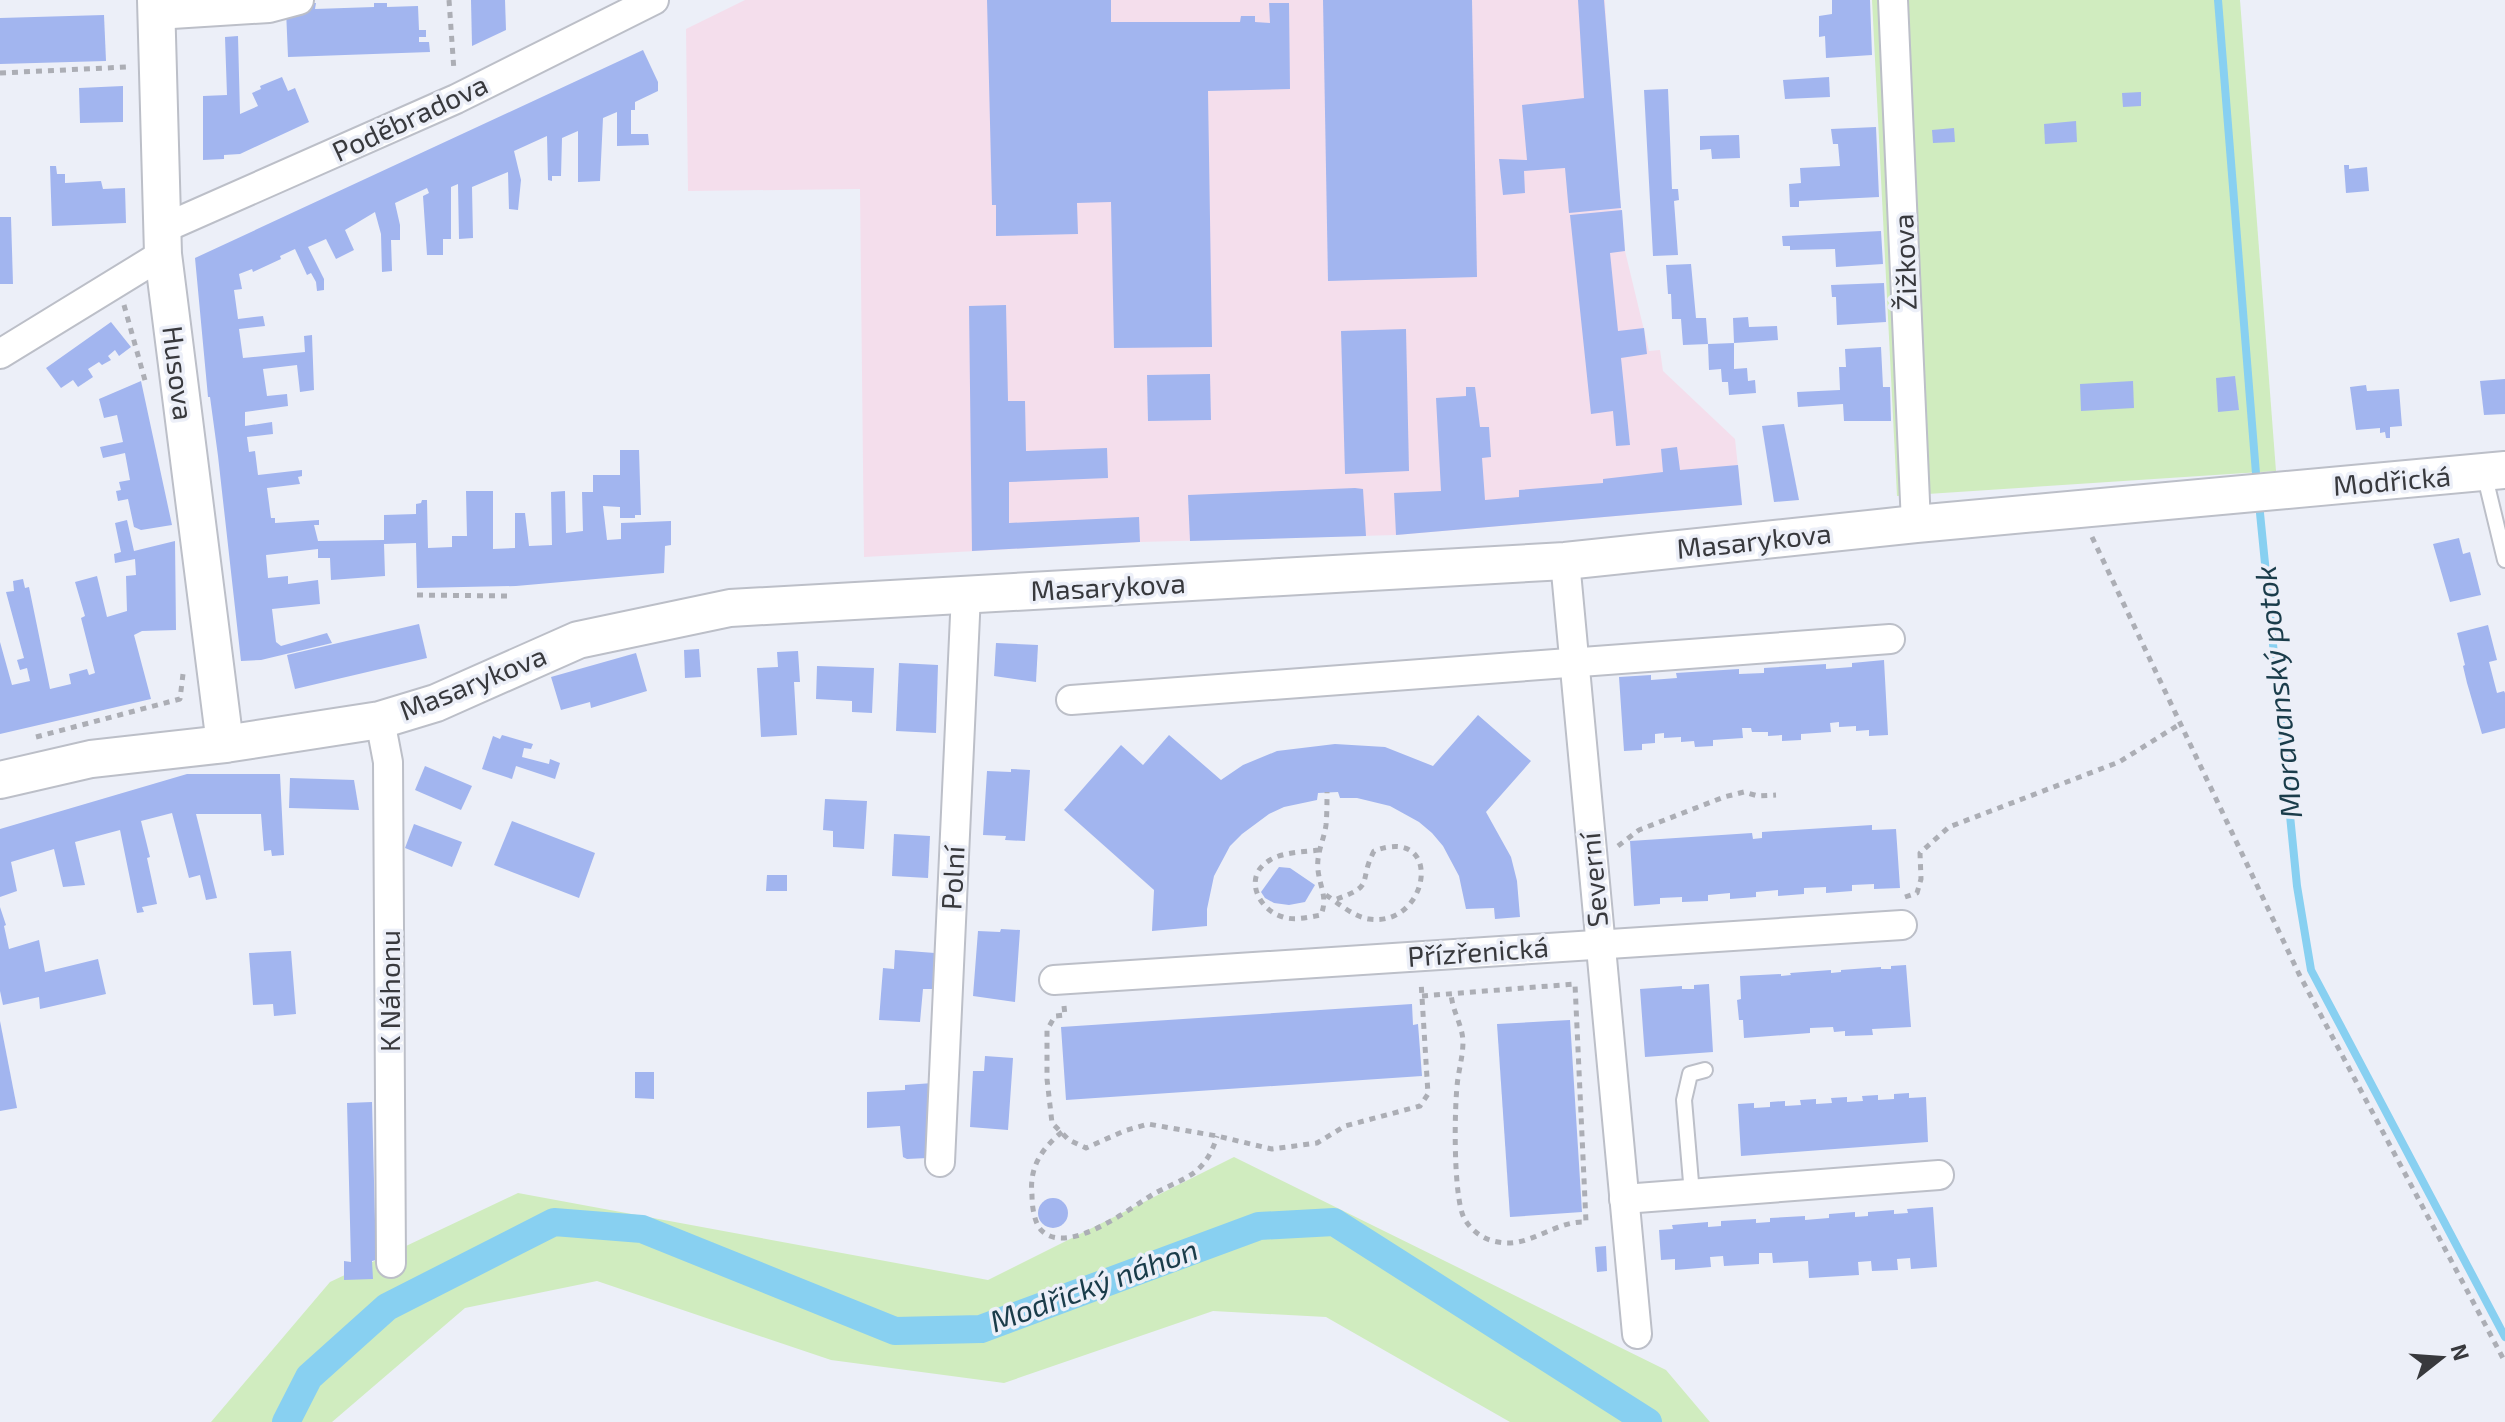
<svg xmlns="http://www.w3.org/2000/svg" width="2505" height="1422" viewBox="0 0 2505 1422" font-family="'Exo 2',sans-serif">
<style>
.industrial{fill:#f4deec}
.green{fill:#d0ecbf}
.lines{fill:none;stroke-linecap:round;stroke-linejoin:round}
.stream{stroke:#88d0f1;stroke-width:8}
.canal{stroke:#88d0f1;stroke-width:28}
.building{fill:#a2b5ef}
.service-casing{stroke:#bcbfc8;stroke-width:18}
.minor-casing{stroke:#bcbfc8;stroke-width:32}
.tertiary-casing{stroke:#bcbfc8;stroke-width:40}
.path{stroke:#acaeb5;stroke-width:5;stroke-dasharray:6 6;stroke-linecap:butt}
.service{stroke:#fff;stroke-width:14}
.minor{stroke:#fff;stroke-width:28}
.tertiary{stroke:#fff;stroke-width:36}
.labels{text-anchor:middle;stroke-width:7;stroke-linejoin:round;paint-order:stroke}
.street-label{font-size:28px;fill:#38393d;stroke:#eceff8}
.water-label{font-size:30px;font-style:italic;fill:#1a3c4a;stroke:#eceff8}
</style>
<rect width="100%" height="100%" fill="#eceff8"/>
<!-- industrial -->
<path class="industrial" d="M745,0H1605L1610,96L1625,251L1649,351L1660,350L1663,371L1735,439L1742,505L1396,535L1140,542L864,557L860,189L688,191L686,29Z"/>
<!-- green -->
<g class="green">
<path d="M1872,0H2240L2276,471L1897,496Z"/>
<path d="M1234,1157L1666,1370L1710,1422H1510L1326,1317L1213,1311L1004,1383L831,1360L597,1281L465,1308L332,1422H211L330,1282L518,1193L988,1280Z"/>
</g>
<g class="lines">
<!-- stream -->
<g class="stream">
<path d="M2218,0L2257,486"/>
<path d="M2259,503L2297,886L2311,970L2505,1337"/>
</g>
<!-- canal -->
<path class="canal" d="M286,1422L309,1377L387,1307L554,1222L642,1229L895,1331L981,1329L1259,1226L1334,1222L1648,1422"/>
</g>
<!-- building -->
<g class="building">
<path d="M471,0H505L506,30L472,46Z"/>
<path d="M987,0H1111V22H1240L1241,16H1255V22L1270,23L1269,3H1289L1290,89L1208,91L1212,347L1114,348L1111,202L1077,203L1078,234L996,236V205H992Z"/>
<path d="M1323,0H1472L1477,277L1328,281Z"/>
<path d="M1578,0H1604L1621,208L1569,213L1565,168L1524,171L1525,193L1503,195L1499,159L1527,160L1522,105L1584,98Z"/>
<path d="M1832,0H1870L1872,55L1826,58L1825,36L1819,37V16L1832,14Z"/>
<path d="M305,3H316L315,9L374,7V3H387V7L418,6L419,30H426V37H419V42H429L430,52L288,57L286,10Z"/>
<path d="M104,15L106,61L0,64V18Z"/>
<path d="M238,36L240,114L258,106L252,93L261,89L260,86L282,77L288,91L295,88L309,122L240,154L224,155V159L203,160V96L227,95L225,37Z"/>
<path d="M643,50L658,82V91L635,102V110H631V134H648L649,145L617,146V112L603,118L600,181L578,182V131L562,138L561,176H552V181L548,180L547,136L514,151L521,180L518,210L509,209L508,172L472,187L473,238L459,239L458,184L451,187V239H443V255H427L423,196L429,193L427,188L395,203L400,225V240H391L392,271L382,272L381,234L375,212L345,230L354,250L336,259L326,239L308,247L324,279V290L317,291L316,282L311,273L307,275L295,249L280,256L281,259L253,272L252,269L239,274L242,289L234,290L238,319L263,316L265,326L239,329L243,358L305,352L304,336L312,335L314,390L300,392L297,365L263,369L267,396L287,394L288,406L245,412V426L272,422L273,434L247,437L249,452L255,451L258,475L302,470V476L298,477L300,484L267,488L271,518H275V523L319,520V525H314L318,541L384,540V515L416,514V504L421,503L422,500H427L428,548L452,547V536H467L466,491H493V549L515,548V513H525L529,546L552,545L551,492L565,491L566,533L583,531L582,492H593V475H620V450H639L641,515H635V518H620V507L603,506L607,540L621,539V523L671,521V545L665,546L664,573L516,586L417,588L416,543L384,544L385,576L331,580L330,558H318V549L266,555L268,578L288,576V584L318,580L320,604L272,609L276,642L281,646L327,633L332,643L261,660L241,661L218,456L210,397H208L195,258Z"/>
<path d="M1829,77L1830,97L1785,99L1783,80Z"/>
<path d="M123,86V122L80,123L79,88Z"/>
<path d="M1668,89L1672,189H1678L1679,200L1674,201L1678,255L1653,256L1644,90Z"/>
<path d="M2141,92V106L2123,107L2122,93Z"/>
<path d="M2076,121L2077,142L2045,144L2044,124Z"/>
<path d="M1876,127L1879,197L1799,201V207H1790L1789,184L1801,183L1800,168L1840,166L1838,144H1833L1831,129Z"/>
<path d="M1954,128L1955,142L1933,143L1932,130Z"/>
<path d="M1739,135L1740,158L1712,159L1711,149L1700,150V136Z"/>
<path d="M2344,165H2349V169L2367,167L2369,191L2346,193Z"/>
<path d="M50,166H56L57,174H65V183L101,181L103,189L125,188L126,223L52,226Z"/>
<path d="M1622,210L1625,251L1610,253L1618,331L1644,328L1647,354L1621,358L1630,445L1616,446L1613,411L1591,414L1570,215Z"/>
<path d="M0,217H11L13,284H0Z"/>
<path d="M1881,231L1883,264L1836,267L1835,249L1790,250V246H1783L1782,236Z"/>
<path d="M1691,264L1696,318H1706L1708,344L1683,345L1681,319H1672L1671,294H1668L1666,265Z"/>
<path d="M1884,283L1886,322L1837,325L1836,297H1832L1831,285Z"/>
<path d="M1006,305L1008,401H1025L1026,451L1107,448L1108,478L1009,482V523L1139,517L1140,542L972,551L969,306Z"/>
<path d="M1748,317L1749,327L1777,326L1778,340L1734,343L1733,318Z"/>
<path d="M111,322L131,347L119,356L115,350L108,356L111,360L102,365L99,362L88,369L93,377L78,387L73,380L61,388L46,368Z"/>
<path d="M1406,329L1409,471L1345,474L1341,331Z"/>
<path d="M1734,343V369L1747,368L1748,381L1755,380L1756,393L1729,395L1728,382H1722L1721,369L1709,370L1708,344Z"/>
<path d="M1881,347L1883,387H1890L1891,421H1844L1843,404L1798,407L1797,392L1840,390L1839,367H1846L1845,349Z"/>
<path d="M1210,374L1211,420L1148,421L1147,375Z"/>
<path d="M2235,376L2239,410L2218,412L2216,378Z"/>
<path d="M2505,379V414L2484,415L2480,381Z"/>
<path d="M141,381L172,525L141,530L134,527L128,499L118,501L116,491L121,490L119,482L130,480L125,453L103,458L100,447L123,442L117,415L104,418L99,399Z"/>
<path d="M2133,381L2134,408L2081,411L2080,384Z"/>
<path d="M2366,385L2367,391L2399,389L2402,426L2390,427V438H2386L2385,432L2380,433V428L2356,430L2350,387Z"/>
<path d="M1466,387H1475L1480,427H1489L1491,457L1482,458L1485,500L1519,497V490L1603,483V479L1663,472L1661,449L1677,447L1680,470L1738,465L1742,505L1396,535L1394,493L1441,491L1436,398L1466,396Z"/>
<path d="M1784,424L1799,500L1774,502L1762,426Z"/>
<path d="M1355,488L1363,489L1366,536L1190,541L1188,495Z"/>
<path d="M127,520L134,551L175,541L176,630L142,631L134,635L151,699L0,734V642L12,685L30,681L27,668L20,670L17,660L24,658L6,592L14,591L13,581L23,579L25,588L29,587L50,689L71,684L69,674L87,669L89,675L95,673L81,618L85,616L75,582L97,576L107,617L127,611L126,576L136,575L135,559L115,563L114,554L121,552L115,523Z"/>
<path d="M2459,538L2463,554L2470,552L2481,595L2450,602L2433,544Z"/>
<path d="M419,624L427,658L295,689L287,655Z"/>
<path d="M2488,625L2497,660L2489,662L2497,693L2504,691L2505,693V728L2482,734L2467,683L2463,666L2465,665L2457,633Z"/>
<path d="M996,643L1038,645L1036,682L994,676Z"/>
<path d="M699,649L701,677L685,678L684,650Z"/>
<path d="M798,651L800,682H794L797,735L761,737L757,668L778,667L777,652Z"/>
<path d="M636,653L647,691L591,708L590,702L561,710L551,677Z"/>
<path d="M1884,660L1888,735L1869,736V730L1856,731V726L1839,727V722L1830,723L1831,732L1801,734V740L1782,741V735L1768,736V732H1752L1751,728H1742L1743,738L1713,740V746L1695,747L1694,741L1681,742V737L1664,738V733L1655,734V743L1642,744V750L1624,751L1619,677L1651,675V680L1677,678L1676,673L1739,669V674L1764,673V668L1826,664V669L1852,667V663Z"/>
<path d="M899,663L938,665L936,733L896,731Z"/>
<path d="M817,666L874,668L872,713L852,712V701L816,699Z"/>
<path d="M1478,715L1531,761L1486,812L1511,857L1517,881L1520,917L1495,919L1494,908L1466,909L1459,876L1443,846L1432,833L1419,822L1390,806L1357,798H1340L1338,792L1318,793L1317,800L1284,807L1269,814L1242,834L1230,846L1214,876L1207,909V926L1152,931L1154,890L1064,810L1121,745L1143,765L1169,735L1221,780L1243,765L1277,751L1335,744L1385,747L1433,766Z"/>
<path d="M502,735L533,744L531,749L524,748L522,757L549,764L550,759L560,763L555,779L516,766L512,779L482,769L493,736L500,739Z"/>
<path d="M425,766L472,786L461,810L415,790Z"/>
<path d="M1011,769L1030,770L1025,841L1005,840L1006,836L983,835L987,771L1011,772Z"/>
<path d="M187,774H280L284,855L272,856L271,850L264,851L261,814H196L217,898L206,900L200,875L189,878L172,813L141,821L150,857L147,858L157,904L142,907L144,912L137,913L120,830L75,842L85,885L63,887L54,849L11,862L17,891L0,897V829Z"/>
<path d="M290,778L354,780L359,810L289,808Z"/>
<path d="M825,799L867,801L864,849L833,847V831L823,830Z"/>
<path d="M512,821L595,853L579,898L494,865Z"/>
<path d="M414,824L462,842L452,867L405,848Z"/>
<path d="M1872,825V830L1896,829L1900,888L1874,889V884L1852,885V891L1826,893V887L1804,888V894L1778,896V890L1756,892V897L1730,899V893L1708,895V901L1682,902V897L1660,898V904L1634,906L1630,841L1752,833L1753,839L1762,838V832Z"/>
<path d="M894,834L930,836L928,878L892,876Z"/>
<path d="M1279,867L1290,868L1315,885L1305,902L1289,905L1274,903L1265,898L1261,892Z"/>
<path d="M767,875H787V891H766Z"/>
<path d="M0,907L6,925L4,926L9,949L39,940L45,972L98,959L106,994L40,1009L39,997L3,1005L0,991Z"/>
<path d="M1001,929L1020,930L1015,1002L973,996L978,931L1000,932Z"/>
<path d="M895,950L935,953L933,989H923L920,1022L879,1020L883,968L894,969Z"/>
<path d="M291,951L296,1014L274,1016L273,1004L253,1005L249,953Z"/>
<path d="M1906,965L1911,1027L1872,1029L1873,1035L1845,1036V1031L1834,1032L1833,1027L1810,1028V1033L1744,1038L1743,1020H1739L1737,1000L1741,999L1740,976L1781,974V976L1791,975L1790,973L1831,970V973L1841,972V970L1881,967V969H1891V966Z"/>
<path d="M1709,984L1713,1052L1645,1057L1640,989L1682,986V989H1694V985Z"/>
<path d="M1412,1004L1413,1025L1418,1024L1422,1076L1066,1100L1061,1027Z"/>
<path d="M1570,1020L1582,1212L1510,1217L1497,1024Z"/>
<path d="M0,1021L17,1108L0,1111Z"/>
<path d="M985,1056L1013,1058L1008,1130L970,1127L973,1071H984Z"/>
<path d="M635,1072H654V1099L635,1098Z"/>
<path d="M933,1083L928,1158L907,1159L903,1157L900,1126L867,1128V1092L905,1090V1085Z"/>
<path d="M1909,1093V1098L1926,1097L1928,1142L1741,1156L1738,1104L1754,1103V1108L1770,1107V1102L1785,1101V1106L1801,1105L1800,1100L1816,1099V1104L1832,1103L1831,1098L1847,1097V1102L1863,1101L1862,1096L1878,1095V1100L1894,1099V1094Z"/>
<path d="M372,1102L376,1260L372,1261L373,1279L344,1280V1261L351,1262L347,1103Z"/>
<circle cx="1053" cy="1213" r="15"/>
<path d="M1933,1207L1937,1267L1911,1269L1910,1258L1897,1259L1898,1270L1872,1271L1871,1261L1858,1262L1859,1275L1809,1278L1808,1261L1773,1263L1772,1253H1759V1264L1724,1266L1723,1256L1710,1257L1711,1267L1675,1270V1259L1661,1260L1659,1230L1673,1229L1672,1225L1708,1222V1227L1721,1226V1221L1756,1219V1223L1770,1222V1218L1805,1216V1220L1829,1218V1214L1855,1212V1217L1868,1216V1212L1894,1210V1214L1908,1213L1907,1209Z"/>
<path d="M1606,1246L1607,1271L1597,1272L1595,1247Z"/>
</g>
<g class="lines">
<defs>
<g id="service">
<path d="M2484,473L2505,560"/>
<path d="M1692,1194L1684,1100L1690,1074L1705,1070"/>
</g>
<g id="minor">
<path d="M1893,0L1916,524"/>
<path d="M156,15L269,8L299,0"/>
<path d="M162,229L456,99L654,0"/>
<path d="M0,354L163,254"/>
<path d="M1565,561L1637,1334"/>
<path d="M1071,700L1890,639"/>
<path d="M380,720L388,762L391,1263"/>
<path d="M1054,980L1902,925"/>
<path d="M940,1162L966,594"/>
<path d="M1624,1199L1939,1175"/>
</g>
<g id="tertiary">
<path d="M156,0L163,254L225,744"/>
<path d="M0,780L91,759L225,744L380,720L436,703L578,640L730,608L1565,561L1916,524L2505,470"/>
</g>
</defs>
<!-- service casing -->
<use href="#service" class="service-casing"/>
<!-- minor casing -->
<use href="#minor" class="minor-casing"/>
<!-- tertiary casing -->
<use href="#tertiary" class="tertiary-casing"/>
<!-- path -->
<g class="path">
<path d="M449,0L454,71"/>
<path d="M0,73L127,67"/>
<path d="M124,305L146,384"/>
<path d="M2092,537L2299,974L2505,1362"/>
<path d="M417,595L507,596"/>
<path d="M36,737L180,699L183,674"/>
<path d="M1618,846L1639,830L1724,797L1744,792L1758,796L1776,795"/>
<path d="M1319,850C1304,852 1283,852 1270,860C1242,876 1258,910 1283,917C1295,921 1309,917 1321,915C1328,897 1320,888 1318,870C1316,854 1324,840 1326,825C1327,814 1327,803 1327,792"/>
<path d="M1326,895C1338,903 1354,917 1369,919C1430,928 1445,824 1374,851C1357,884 1377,885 1334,900"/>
<path d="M1905,897L1917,893L1921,879L1920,853L1949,827L2119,762L2180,724"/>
<path d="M1422,996L1575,984L1586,1222C1556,1220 1528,1249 1498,1242C1484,1240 1471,1231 1464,1218C1453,1196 1454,1104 1458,1078C1460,1065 1463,1054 1463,1041C1462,1024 1453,1013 1451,994"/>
<path d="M1064,1006L1065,1015L1055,1016L1047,1030V1079L1052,1123L1069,1140L1086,1148L1124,1131L1148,1124L1217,1136L1272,1149L1317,1143L1345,1126L1420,1106L1428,1094L1421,981"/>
<path d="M1062,1132C1041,1149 1029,1168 1032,1195C1032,1206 1034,1222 1041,1230C1067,1257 1129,1209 1152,1195C1165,1187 1183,1181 1195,1172C1207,1162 1213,1150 1217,1136"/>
</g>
<!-- service -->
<use href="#service" class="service"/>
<!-- minor -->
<use href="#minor" class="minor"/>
<!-- tertiary -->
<use href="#tertiary" class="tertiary"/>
</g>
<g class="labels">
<!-- street labels -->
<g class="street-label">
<text transform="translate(410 118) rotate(-25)" y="10">Poděbradova</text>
<text transform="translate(1905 262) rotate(-92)" y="10">Žižkova</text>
<text transform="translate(178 373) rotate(83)" y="10">Husova</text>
<text transform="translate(2392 481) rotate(-5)" y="10">Modřická</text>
<text transform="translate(1754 541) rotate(-6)" y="10">Masarykova</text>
<text transform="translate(1108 587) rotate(-3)" y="10">Masarykova</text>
<text transform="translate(473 683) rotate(-22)" y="10">Masarykova</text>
<text transform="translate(953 878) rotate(-87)" y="10">Polní</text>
<text transform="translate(1594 880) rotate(-95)" y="10">Severní</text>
<text transform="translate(1478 952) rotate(-4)" y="10">Přízřenická</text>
<text transform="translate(390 991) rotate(-90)" y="10">K Náhonu</text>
</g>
<!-- water labels -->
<g class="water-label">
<text transform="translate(2279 692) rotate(-96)" y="10">Moravanský potok</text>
<text transform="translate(1094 1286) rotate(-20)" y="10">Modřický náhon</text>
</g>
</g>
<!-- north arrow -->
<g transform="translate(2441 1358) rotate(73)" stroke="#eceff8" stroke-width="6" paint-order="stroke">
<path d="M0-6L14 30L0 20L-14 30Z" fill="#38393d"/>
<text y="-12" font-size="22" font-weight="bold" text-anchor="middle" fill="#38393d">N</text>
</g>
</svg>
